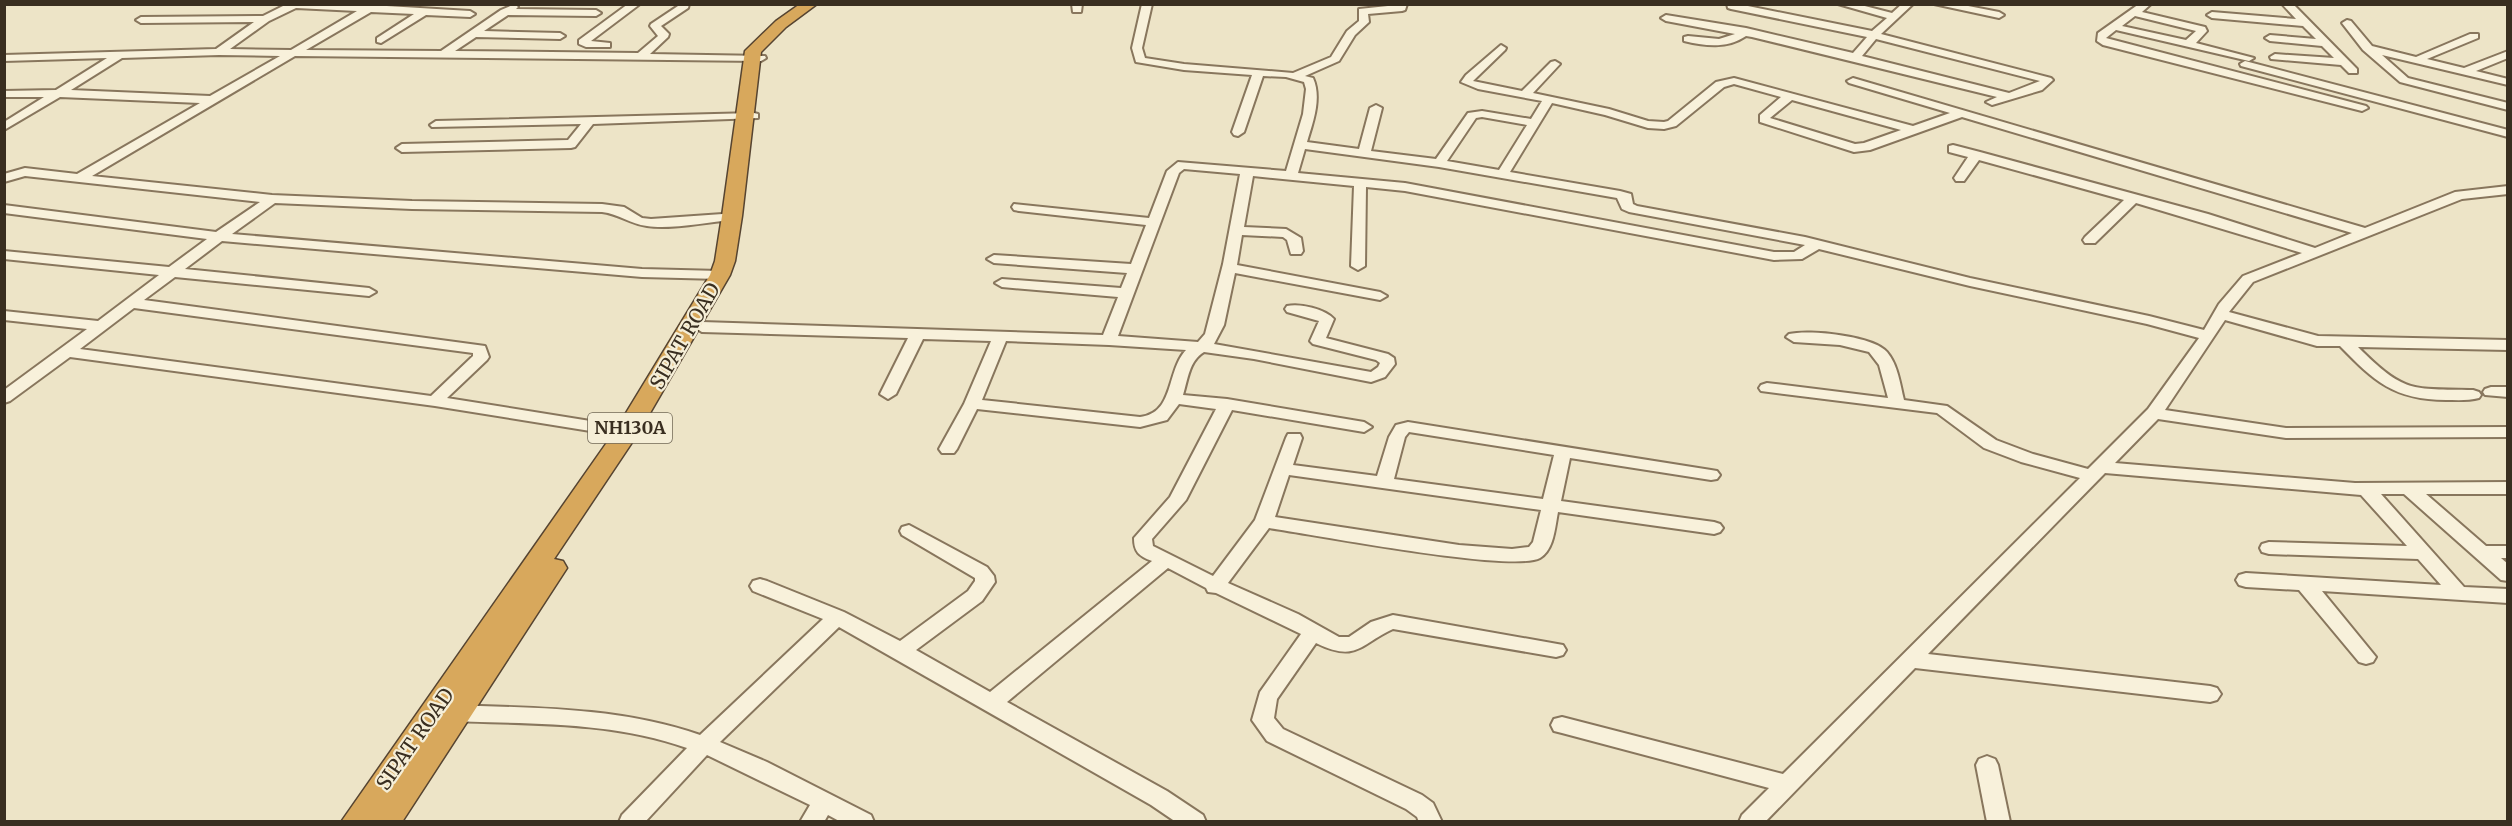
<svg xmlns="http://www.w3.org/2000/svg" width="2512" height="826" viewBox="0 0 2512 826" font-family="Merriweather,serif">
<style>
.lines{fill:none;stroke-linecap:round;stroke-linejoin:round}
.minor-casing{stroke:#88765d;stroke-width:4}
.highway-casing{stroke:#564431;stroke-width:3}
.minor{fill:#f8f1db;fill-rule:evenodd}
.highway{fill:#d8a85c;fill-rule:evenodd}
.labels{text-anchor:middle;stroke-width:4.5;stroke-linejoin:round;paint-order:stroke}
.shield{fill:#f5eed7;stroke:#716857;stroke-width:1.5}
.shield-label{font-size:18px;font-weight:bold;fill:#392e20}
.street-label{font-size:20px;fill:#392e20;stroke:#f5eed7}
</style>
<rect width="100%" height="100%" fill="#ede4c7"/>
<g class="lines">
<defs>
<g id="minor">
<path d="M287,4L370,5L470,11L475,14L470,17L426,15L381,43L377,42V38L414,14L371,12L306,50L441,51L501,10L515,4L518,7L516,9L596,10L601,13L596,16L508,15L484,31L560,33L565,36L560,39L476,37L455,51L638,53L658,36L650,26L651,24L681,4H689L688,8L661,26L669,34L668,37L650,54L765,56L766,58L761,61L295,56L92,176L272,195L412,201L602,204L624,207L642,218L651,219L737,213L739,216L732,220C708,222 669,230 647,226C630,224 619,214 602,212L412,209L275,203L232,234L642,269L720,271L727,275L720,279L642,277L222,241L185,269L369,288L376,292L369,296L175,277L144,300L485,346L489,357L487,360L447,398L640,429L648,434L646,438L640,439L435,406L70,357L10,401L4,403V390L87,329L4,320V311L98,321L159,275L4,259V251L169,267L207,239L4,213V205L216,232L260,202L25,176L4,182V174L25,168L77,174L200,103L60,97L4,130V122L44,97H4V91L56,90L107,58L4,61V55L216,49L254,22L141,23L136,20L141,17L263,16ZM296,8L357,11L291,50L230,49L269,21ZM219,55L280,56L210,96L71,90L122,58ZM134,308L473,353V356L431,396L80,349Z"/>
<path d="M628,4H640L591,41L610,43V47H586L579,44V40Z"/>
<path d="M1072,4H1082L1081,12H1073Z"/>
<path d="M1142,4H1152L1142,48L1145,58L1184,64L1293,73L1331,57L1347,31L1359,21V9L1407,4L1405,10L1402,11L1368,14L1369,22L1355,35L1339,61L1305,76L1313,78C1322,98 1313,122 1307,142L1359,149L1370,108L1376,105L1382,108L1371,151L1436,159L1468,113L1482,111L1531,119L1542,101L1478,89L1461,82L1466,75L1501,45L1506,48L1505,50L1473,81L1522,91L1551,62L1555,61L1560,64L1533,93L1609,109L1648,121L1664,122L1668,121L1716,82L1734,78L1913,126L1950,113L1849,83L1847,81L1853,78L2365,228L2455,192L2508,186V194L2462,199L2253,282L2229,312L2318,336L2508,340V350L2358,347C2404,393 2411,389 2473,390L2479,392L2481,395L2479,398C2468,401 2456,400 2446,400C2394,400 2374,381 2340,346H2317L2225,320L2165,410L2286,428L2508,427V437L2286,438L2158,419L2115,463L2355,483L2508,482V494H2426L2486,546H2508V558H2501L2508,564V581L2501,580L2404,494H2381L2464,587L2508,589V603L2322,591L2376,657L2373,662L2366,664L2359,662L2299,590L2246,587L2239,585L2236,580L2239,575L2246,573L2441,585L2418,559L2269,554L2262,552L2260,548L2262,544L2269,542L2407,546L2361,495L2105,473L1928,654L2210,686L2217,688L2221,694L2217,700L2210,702L1915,668L1765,822H1739L1742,815L1769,788L1562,733L1554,731L1551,725L1554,719L1562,717L1783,774L2080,478L2021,462L1984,448L1937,413L1761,391L1759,388L1761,385L1767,383L1888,398L1879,365L1869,352L1840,345L1794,342L1786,337L1789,334C1809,329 1874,336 1887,352C1898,365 1900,384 1904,400L1947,406L1996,440L2033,454L2088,469L2148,409L2199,338L2147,324L1970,286L1819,249L1802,259L1774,260L1405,191L1366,187L1365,266L1358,270L1351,266L1354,186L1253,176L1244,227L1286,229L1301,238L1303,251L1301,254H1291L1287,240L1283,237L1242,235L1237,265L1380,292L1387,296L1380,300L1235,273L1224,325L1214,344L1371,372L1378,367L1380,363L1376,360L1313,344L1310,341L1319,321L1287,312L1285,309L1287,306C1300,303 1325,309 1334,319L1326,338L1388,354L1394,358L1395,364L1385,377L1371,382L1254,359L1204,352C1189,361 1188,379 1183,395L1227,399L1364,422L1372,427L1364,432L1232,410L1186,500L1152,539L1153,546L1213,576L1255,520L1286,438L1288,434H1300L1302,438L1293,465L1377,476L1389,437L1396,425L1408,422L1711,470L1717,471L1720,475L1717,479L1711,480L1570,458L1561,501L1714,522L1720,524L1723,528L1720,532L1714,534L1558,512C1555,527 1554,550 1540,558C1513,573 1311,534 1269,528L1228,583L1298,614L1339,637H1349L1371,622L1393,615L1563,645L1566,650L1563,655L1556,657L1393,629C1360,644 1357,663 1316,643L1277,699L1274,718L1283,729L1422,795L1433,803L1442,822H1419L1417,817L1406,809L1267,741L1252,720L1260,692L1301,634L1216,593L1208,592L1206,588L1168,568L1007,702L1167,791L1203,815L1206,822H1176L1151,805L839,627L720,742L767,762L871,815L874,822H841L828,815L824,822H800L810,805L707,755L645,822H619L622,815L687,748C611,721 529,724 450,721L442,719L439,713L442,707L450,705C535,708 619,707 700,735L823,619L753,591L750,586L753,581L760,579L767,581L844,612L900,641L968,591L975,581V578L902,535L900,531L902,527L909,525L987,567L994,576L995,582L982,601L916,650L990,692L1152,561C1139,556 1134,552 1134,538L1170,497L1216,409L1179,404L1167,420L1140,427L977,409L957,449L954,453H942L939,449L964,404L991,341L923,339L896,394L888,399L880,394L908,338L702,332L694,327L702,322L1103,335L1118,297L1002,287L995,283L1002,279L1121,288L1127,273L994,263L987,259L994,255L1131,264L1146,225L1019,211L1014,210L1012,207L1014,204L1149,218L1167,171L1178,162L1286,171L1303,114L1306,89L1304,82L1286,77L1263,76L1244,132L1238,136L1234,135L1232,132L1252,75L1184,70L1136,62L1132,48ZM1734,84L1781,97L1760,115V122L1854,152L1870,150L1962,117L2352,233L2315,248L2208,214L1980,152L1953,145L1949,146V152L1968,157L1954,178L1956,181H1964L1979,160L2124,200L2085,237L2083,240L2085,243H2095L2136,203L2302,253L2243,276L2219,304L2204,330L2149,316L1970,278L1805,237L1637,206L1633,204L1631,194L1620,191L1510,172L1552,103L1605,115L1648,128L1664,129L1676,126L1724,87ZM1792,100L1901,130L1864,143L1855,144L1770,118ZM1482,117L1527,125L1499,170L1447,161L1476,118ZM1305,149L1439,167L1617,198L1622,209L1629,212L1805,245L1794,252H1774L1405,183L1298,173ZM1184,169L1240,174L1223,264L1205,334L1198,342L1118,336L1179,173ZM1006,341L1109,345L1186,350C1166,371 1175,413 1140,417L982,400ZM1409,432L1554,455L1543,499L1394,479L1405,437ZM1289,475L1541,510L1533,542L1529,547L1512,549L1459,545L1275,517Z"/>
<path d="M1727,4H1738L1872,31L1887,18L1838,4H1857L1892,13L1902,4H1913L1881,34L2051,78L2053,80L2042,90L1992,105L1986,102L1997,97L1752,37L1746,36C1727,49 1705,46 1684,41V37L1688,36L1719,39L1735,34L1666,21L1661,18L1666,15L1746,28L1853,53L1867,37L1731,9L1728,8ZM1876,39L2040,81L2009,93L1862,56Z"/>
<path d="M1934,4H1958L1999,12L2004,15L1999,18Z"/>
<path d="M2139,4H2151L2142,12L2205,27L2207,31L2196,43L2254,58L2249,61L2116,30L2106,38L2366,106L2368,108L2362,111L2103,45L2097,41L2098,33ZM2135,16L2196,31L2186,40L2122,26Z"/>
<path d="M2282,4H2293L2357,69V73H2349L2341,65L2271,59L2270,57L2275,54L2334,58L2322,46L2270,41L2265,38L2270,35L2316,39L2303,26L2212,18L2207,15L2212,12L2296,19Z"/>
<path d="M2347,20L2351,21L2372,46L2416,57L2470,34H2478V38L2427,59L2464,68L2508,51V58L2476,71L2508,79V85L2382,55L2408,78L2508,103V110L2400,82L2363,50L2342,23Z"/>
<path d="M2245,61L2508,130V137L2241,66L2240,64Z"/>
<path d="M754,113L758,114V118L593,124L575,147L571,148L402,152L396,148L402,144L568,140L581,124L432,127L430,125L436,121Z"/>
<path d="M2491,387H2508V397L2485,395L2483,392L2485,389Z"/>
<path d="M1987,756L1995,759L1998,765L2010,822H1987L1976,765L1979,759Z"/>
</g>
<path id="highway" d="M800,4H817L786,27L761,52L742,216L735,261L730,275L639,432L554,559L563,561L567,568L402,822H341L615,431L710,275L715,261L722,216L745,51L776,21Z"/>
</defs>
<!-- minor casing -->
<use href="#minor" class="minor-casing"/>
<!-- highway casing -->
<use href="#highway" class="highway-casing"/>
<!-- minor -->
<use href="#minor" class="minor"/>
<!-- highway -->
<use href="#highway" class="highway"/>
</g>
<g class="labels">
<!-- shield labels -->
<rect class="shield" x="588" y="413" width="84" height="30" rx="4.5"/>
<g class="shield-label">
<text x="630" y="434">NH130A</text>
</g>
<!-- street labels -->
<g class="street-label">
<text transform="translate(685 336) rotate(-60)" y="7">SIPAT ROAD</text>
<text transform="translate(415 739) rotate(-55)" y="7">SIPAT ROAD</text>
</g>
</g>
<!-- border -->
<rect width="2512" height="826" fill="none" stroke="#392e20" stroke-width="12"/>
</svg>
